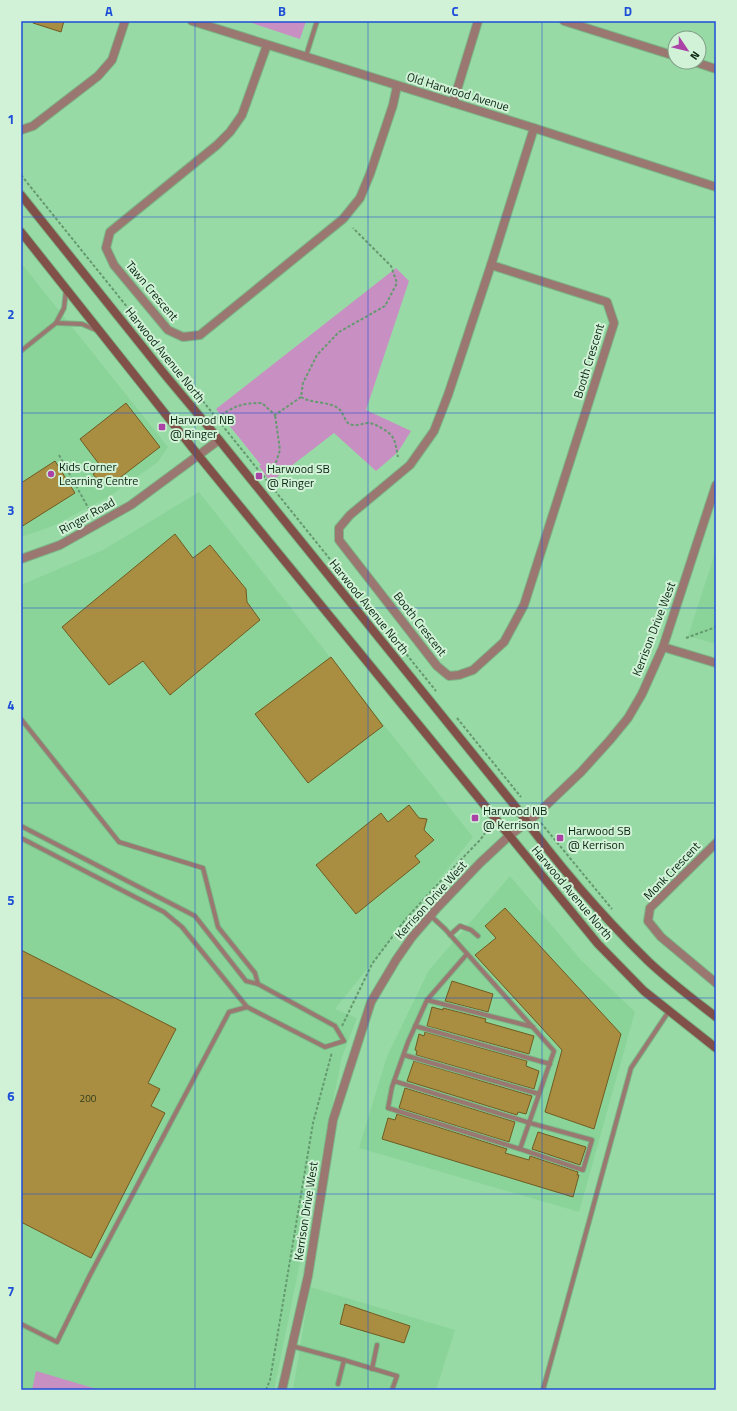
<svg xmlns="http://www.w3.org/2000/svg" width="737" height="1411" viewBox="0 0 737 1411" font-family="'Titillium Web',sans-serif">
<style>
.built{fill:#8ad499}
.green{fill:#c88fc2}
.building{fill:#a98e42;stroke:#705b21}
.lines{fill:none;stroke-linecap:round;stroke-linejoin:round}
.service-casing{stroke:#7cb687;stroke-width:6}
.minor-casing{stroke:#7cb687;stroke-width:10}
.tertiary-casing{stroke:#7cb687;stroke-width:10}
.secondary-casing{stroke:#7cb687;stroke-width:10}
.path{stroke:#659970;stroke-width:2;stroke-dasharray:3 2;stroke-linecap:butt}
.service{stroke:#9a7771;stroke-width:4}
.minor{stroke:#9a7771;stroke-width:8}
.tertiary{stroke:#9a7771;stroke-width:8}
.secondary{stroke:#815048;stroke-width:8}
.grid{fill:none;stroke:#1d4ed8;stroke-width:1;stroke-opacity:0.55}
.poi-dot{fill:#ab43a6;stroke:#d1f2d7;stroke-width:1.5}
.labels{text-anchor:middle;stroke-width:4;stroke-linejoin:round;paint-order:stroke}
.number-label{font-size:10px;fill:#323f1d}
.street-label{font-size:12px;fill:#0a2511;stroke:#d1f2d7}
.poi-label{font-size:12px;fill:#0a2511;stroke:#d1f2d7;text-anchor:start}
.neatline{fill:none;stroke:#1d4ed8;stroke-width:1.5}
.grid-label{font-size:13px;text-anchor:middle;font-weight:bold;fill:#1d4ed8}
</style>
<rect width="100%" height="100%" fill="#98daa5"/>
<!-- built -->
<g class="built">
<path d="M21,263L168,447L158,462L110,496L53,526L21,537Z"/>
<path d="M199,492L473,837L335,1009L357,1018L342,1057L274,1390H21V585L103,550Z"/>
<path d="M716,550V644L688,636Z"/>
<path d="M510,876L582,961L635,1012L579,1212L359,1148L387,1056L429,970Z"/>
<path d="M310,1287L455,1330L436,1390H293Z"/>
</g>
<!-- green -->
<g class="green">
<path d="M246,21H306L300,39Z"/>
<path d="M396,268L409,281L366,410L411,431L398,452L376,471L334,433L273,480L271,477L268,479L259,466L261,465L216,409Z"/>
<path d="M36,1371L100,1390H32Z"/>
</g>
<!-- building -->
<g class="building">
<path d="M33,21H64L61,32L33,23Z"/>
<path d="M126,403L160,447L113,483L108,476L99,482L93,474L102,468L80,439Z"/>
<path d="M55,461L75,493L21,527V483Z"/>
<path d="M175,534L193,558L210,545L246,589L247,602L260,620L170,695L143,661L109,685L62,627Z"/>
<path d="M331,657L383,726L308,783L255,714Z"/>
<path d="M409,805L419,818L427,819L424,830L434,840L415,856L420,862L356,914L316,865L381,813L388,822Z"/>
<path d="M505,908L621,1034L594,1129L545,1112L562,1050L475,955L496,938L485,926Z"/>
<path d="M21,950L176,1029L148,1083L160,1089L151,1106L165,1113L91,1258L21,1222Z"/>
<path d="M452,981L493,994L488,1012L445,1001Z"/>
<path d="M432,1007L443,1010V1008L486,1019L485,1022L534,1036L529,1054L427,1026Z"/>
<path d="M425,1032L527,1061L526,1066L539,1071L534,1089L416,1055L417,1051L415,1050L419,1034L424,1036Z"/>
<path d="M414,1061L532,1096L526,1114L518,1112L517,1115L407,1081Z"/>
<path d="M405,1088L515,1122L509,1142L399,1108Z"/>
<path d="M397,1114L507,1149L505,1153L529,1160L530,1156L578,1172L577,1175H579L573,1197L382,1139L388,1118L395,1120Z"/>
<path d="M538,1132L586,1147L580,1165L532,1149Z"/>
<path d="M345,1304L410,1326L404,1343L340,1324Z"/>
</g>
<g class="lines">
<defs>
<g id="service">
<path d="M306,56L317,21"/>
<path d="M56,323L82,324L96,330"/>
<path d="M21,351L56,323L64,308L66,290"/>
<path d="M21,719L119,842L203,868L218,927L255,973L258,984"/>
<path d="M21,826L195,916L246,981L258,984L335,1026L344,1041L325,1047L247,1007L229,1012L90,1275L57,1342L21,1324"/>
<path d="M21,838L164,912L182,927L247,1007"/>
<path d="M431,916L445,929L554,1051L520,1149L388,1108L392,1087L408,1042L427,1000L467,954"/>
<path d="M450,935L460,926L471,930L478,936"/>
<path d="M427,1000L533,1027"/>
<path d="M415,1026L550,1064"/>
<path d="M404,1055L539,1094"/>
<path d="M394,1081L530,1123L592,1140L583,1170L520,1149"/>
<path d="M292,1346L344,1360L397,1376L392,1390"/>
<path d="M372,1369L377,1345"/>
<path d="M338,1384L344,1360"/>
<path d="M543,1390L631,1068L669,1011"/>
</g>
<g id="minor">
<path d="M564,21L675,56"/>
<path d="M267,45L242,115L230,132L217,145L110,232L106,248L114,265L168,330L183,337L200,335L343,219L360,198L370,174L393,105L397,86"/>
<path d="M695,62L716,69"/>
<path d="M453,103L478,21"/>
<path d="M21,130L33,126L98,76L112,60L125,21"/>
<path d="M491,265L607,302L614,323L524,605L504,642L473,670L459,675L449,676L437,666L339,540V528L350,515L410,465L434,431L448,395Z"/>
<path d="M491,265L534,128"/>
<path d="M663,647L716,663"/>
<path d="M716,843L650,908L648,921L661,937L716,983"/>
</g>
<g id="tertiary">
<path d="M192,21L534,128L716,187"/>
<path d="M21,559L60,545L131,505L219,440"/>
<path d="M282,1390L308,1276L333,1120L371,1002L396,960L412,937L438,907L480,863L509,836L535,816L581,772L610,740L628,718L642,694L663,647L716,485"/>
</g>
<g id="secondary">
<path d="M21,195L166,376L207,425L515,806C554,860 600,914 648,961C669,981 693,999 716,1017"/>
<path d="M21,232L198,455L598,944L644,991L716,1048"/>
</g>
</defs>
<!-- service casing -->
<use href="#service" class="service-casing"/>
<!-- minor casing -->
<use href="#minor" class="minor-casing"/>
<!-- tertiary casing -->
<use href="#tertiary" class="tertiary-casing"/>
<!-- secondary casing -->
<use href="#secondary" class="secondary-casing"/>
<!-- path -->
<g class="path">
<path d="M21,175L436,691"/>
<path d="M301,397C312,404 330,401 339,409C345,414 344,424 353,425C358,426 363,423 368,423C373,423 378,426 383,429C396,436 395,443 398,457"/>
<path d="M217,418C234,406 241,403 262,403L275,415L301,397L303,383L317,355L339,332L385,306L397,283L391,266L353,228"/>
<path d="M59,455L90,511"/>
<path d="M263,478L275,465L280,450L275,415"/>
<path d="M686,638L716,627"/>
<path d="M457,718L521,797"/>
<path d="M541,823L612,909"/>
<path d="M342,1026L372,964L405,920L433,889L477,843C483,838 485,831 491,826"/>
<path d="M266,1390L270,1380L313,1123L332,1052"/>
</g>
<!-- service -->
<use href="#service" class="service"/>
<!-- minor -->
<use href="#minor" class="minor"/>
<!-- tertiary -->
<use href="#tertiary" class="tertiary"/>
<!-- secondary -->
<use href="#secondary" class="secondary"/>
</g>
<!-- grid -->
<path class="grid" d="M195,21V1390M368,21V1390M542,21V1390M21,217H716M21,413H716M21,608H716M21,803H716M21,998H716M21,1194H716"/>
<!-- markers -->
<g class="poi-dot">
<rect x="158" y="423" width="8" height="8" rx="2"/>
<circle cx="51" cy="474" r="4"/>
<rect x="255" y="472" width="8" height="8" rx="2"/>
<rect x="471" y="814" width="8" height="8" rx="2"/>
<rect x="556" y="834" width="8" height="8" rx="2"/>
</g>
<g class="labels">
<!-- number labels -->
<g class="number-label">
<text x="88" y="1102">200</text>
</g>
<!-- street labels -->
<g class="street-label">
<text transform="translate(458 92) rotate(17)" y="4">Old Harwood Avenue</text>
<text transform="translate(152 291) rotate(50)" y="4">Tawn Crescent</text>
<text transform="translate(165 355) rotate(51)" y="4">Harwood Avenue North</text>
<text transform="translate(589 361) rotate(-73)" y="4">Booth Crescent</text>
<text transform="translate(87 516) rotate(-29)" y="4">Ringer Road</text>
<text transform="translate(369 607) rotate(51)" y="4">Harwood Avenue North</text>
<text transform="translate(420 624) rotate(52)" y="4">Booth Crescent</text>
<text transform="translate(654 629) rotate(-69)" y="4">Kerrison Drive West</text>
<text transform="translate(672 871) rotate(-46)" y="4">Monk Crescent</text>
<text transform="translate(572 893) rotate(50)" y="4">Harwood Avenue North</text>
<text transform="translate(431 900) rotate(-48)" y="4">Kerrison Drive West</text>
<text transform="translate(306 1211) rotate(-81)" y="4">Kerrison Drive West</text>
</g>
<!-- poi labels -->
<g class="poi-label">
<text x="170" y="424">Harwood NB<tspan x="170" dy="14">@ Ringer</tspan></text>
<text x="59" y="471">Kids Corner<tspan x="59" dy="14">Learning Centre</tspan></text>
<text x="267" y="473">Harwood SB<tspan x="267" dy="14">@ Ringer</tspan></text>
<text x="483" y="815">Harwood NB<tspan x="483" dy="14">@ Kerrison</tspan></text>
<text x="568" y="835">Harwood SB<tspan x="568" dy="14">@ Kerrison</tspan></text>
</g>
</g>
<!-- border -->
<rect width="737" height="1411" fill="none" stroke="#d1f2d7" stroke-width="44"/>
<!-- north arrow -->
<g transform="translate(687 50) rotate(125)"><circle r="19" fill="#d1f2d7" stroke="#81a088"/>
<path d="M0-3L7 15L0 10L-7 15Z" fill="#ab43a6"/>
<text y="-6" font-size="11" font-weight="bold" text-anchor="middle" fill="#0a2511">N</text>
</g>
<rect x="22" y="22" width="693" height="1367" class="neatline"/>
<g class="grid-label">
<text x="109" y="16">A</text>
<text x="282" y="16">B</text>
<text x="455" y="16">C</text>
<text x="628" y="16">D</text>
<text x="11" y="124">1</text>
<text x="11" y="319">2</text>
<text x="11" y="515">3</text>
<text x="11" y="710">4</text>
<text x="11" y="905">5</text>
<text x="11" y="1101">6</text>
<text x="11" y="1296">7</text>
</g>
</svg>
